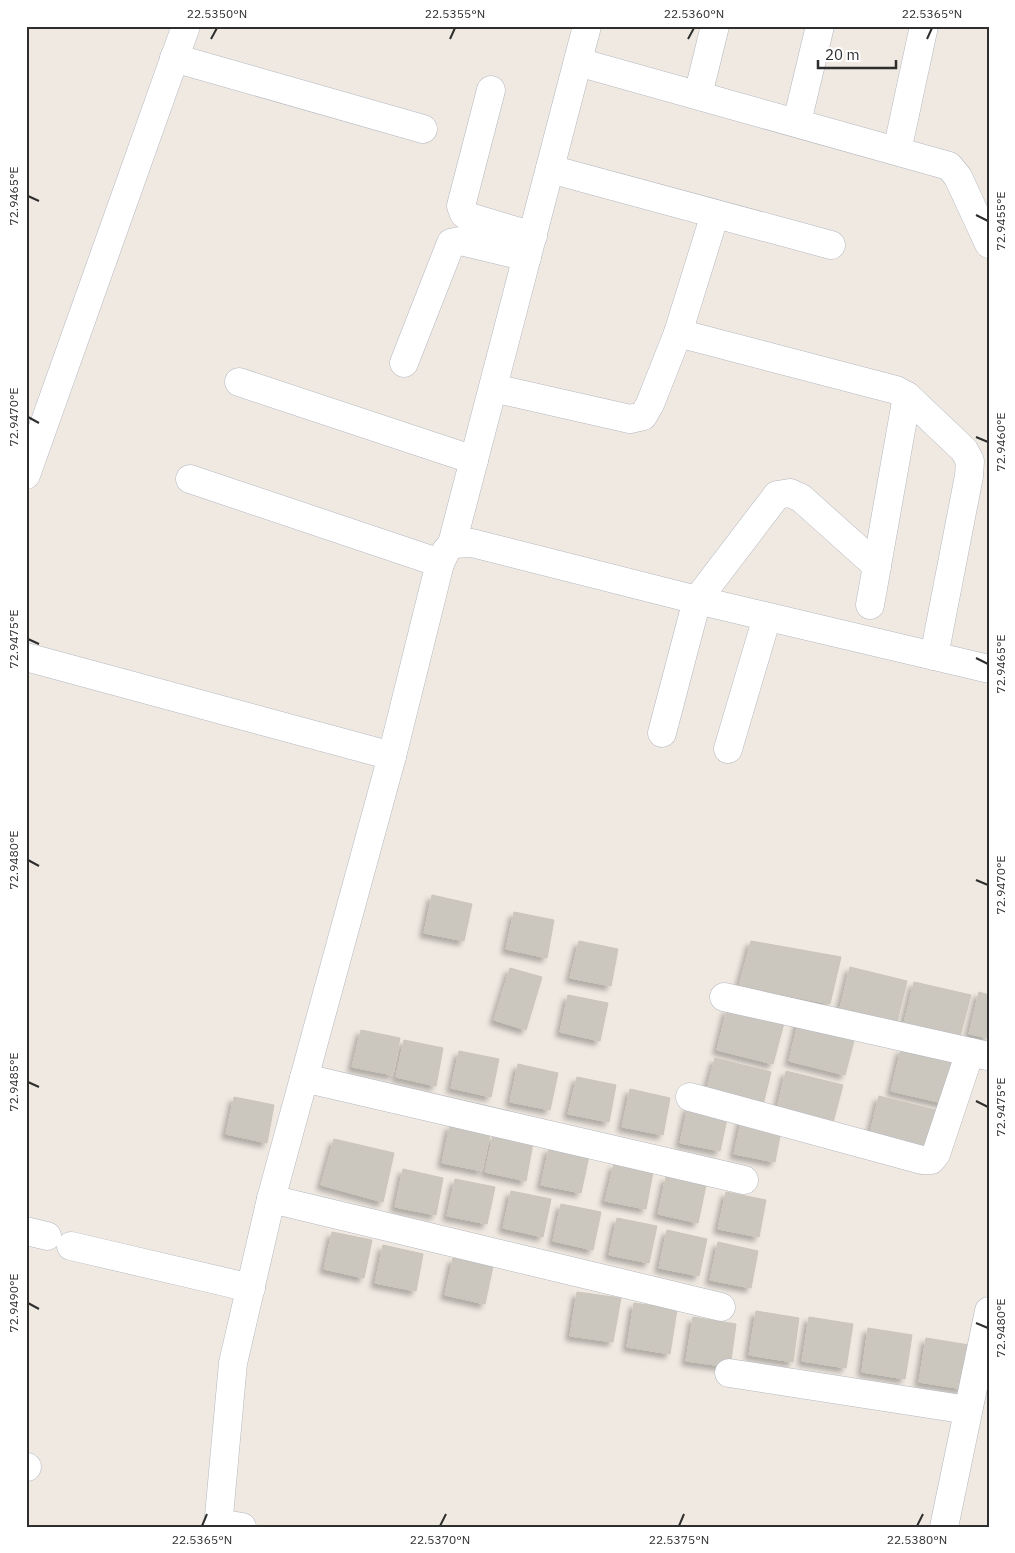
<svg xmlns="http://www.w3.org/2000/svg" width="1015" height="1553" viewBox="0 0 1015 1553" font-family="'IBM Plex Sans',sans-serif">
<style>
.building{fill:#cbc7bf;stroke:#cbc5ba;filter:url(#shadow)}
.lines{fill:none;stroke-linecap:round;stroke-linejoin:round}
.street-casing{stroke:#b4b7c1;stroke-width:29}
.street{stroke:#fff;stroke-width:28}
.ticks{fill:none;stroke:#2e2e2e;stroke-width:2}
.neatline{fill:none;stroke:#2e2e2e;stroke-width:2}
.ticks-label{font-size:12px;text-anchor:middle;fill:#2e2e2e}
</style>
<defs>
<filter id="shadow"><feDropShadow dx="-4.5" dy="4.5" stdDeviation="2.5" flood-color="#0004"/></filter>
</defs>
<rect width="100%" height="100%" fill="#efe9e1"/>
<!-- building -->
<g class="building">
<path d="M432,895L472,904L464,941L424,933Z"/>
<path d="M514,912L554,920L547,958L506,949Z"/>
<path d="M579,941L618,949L611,986L570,978Z"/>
<path d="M751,941L841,957L830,1004L739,986Z"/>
<path d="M850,967L907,981L897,1022L840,1008Z"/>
<path d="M510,968L542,977L526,1030L494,1020Z"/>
<path d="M914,982L971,995L960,1036L904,1023Z"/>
<path d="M979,992L989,995V1038L969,1034Z"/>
<path d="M568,995L608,1003L600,1041L560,1032Z"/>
<path d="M727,1009L784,1023L773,1064L717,1050Z"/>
<path d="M799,1019L856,1033L845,1075L789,1061Z"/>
<path d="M361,1030L400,1038L393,1075L352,1067Z"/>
<path d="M404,1040L443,1048L436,1086L396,1077Z"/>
<path d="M901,1049L957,1063L947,1104L891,1091Z"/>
<path d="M459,1051L499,1059L491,1097L451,1088Z"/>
<path d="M715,1058L771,1072L761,1113L704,1099Z"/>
<path d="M518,1064L558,1073L550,1110L510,1102Z"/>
<path d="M786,1071L843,1085L832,1126L776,1112Z"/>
<path d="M577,1077L616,1085L609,1122L568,1114Z"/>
<path d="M630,1089L670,1098L663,1135L622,1127Z"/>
<path d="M879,1096L936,1110L925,1151L869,1137Z"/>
<path d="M234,1097L274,1105L267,1143L226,1134Z"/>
<path d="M688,1106L728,1114L720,1151L680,1143Z"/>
<path d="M742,1117L782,1125L775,1162L734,1154Z"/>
<path d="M450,1125L490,1134L482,1171L442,1163Z"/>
<path d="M493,1135L533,1143L526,1181L485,1172Z"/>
<path d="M334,1139L394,1153L383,1202L321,1185Z"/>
<path d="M549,1148L589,1156L581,1193L541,1185Z"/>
<path d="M614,1164L653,1172L646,1209L605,1201Z"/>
<path d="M403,1169L443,1178L436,1215L395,1207Z"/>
<path d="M666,1177L706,1185L698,1223L658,1214Z"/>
<path d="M455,1179L495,1187L487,1224L447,1216Z"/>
<path d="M511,1191L551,1199L543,1237L503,1228Z"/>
<path d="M726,1192L766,1200L759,1237L718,1229Z"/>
<path d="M561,1204L601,1212L593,1250L553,1241Z"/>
<path d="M617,1218L657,1226L649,1263L609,1255Z"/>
<path d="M667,1230L707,1239L699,1276L659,1268Z"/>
<path d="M332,1232L372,1240L364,1278L324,1269Z"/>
<path d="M718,1242L758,1251L751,1288L710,1280Z"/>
<path d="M383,1245L423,1254L416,1291L375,1283Z"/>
<path d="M453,1258L493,1266L485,1304L445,1295Z"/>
<path d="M577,1292L621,1298L613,1342L570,1336Z"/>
<path d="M634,1303L677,1309L670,1354L627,1347Z"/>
<path d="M756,1311L799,1318L793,1362L749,1355Z"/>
<path d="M693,1317L736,1324L730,1367L686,1361Z"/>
<path d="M809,1317L853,1324L846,1368L802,1361Z"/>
<path d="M868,1328L912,1335L905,1379L862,1372Z"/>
<path d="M926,1338L969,1345L963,1389L919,1382Z"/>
</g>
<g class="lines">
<defs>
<g id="street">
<path d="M174,58L423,129"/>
<path d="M578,62L949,166L958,177L989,244"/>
<path d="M491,90L461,206L464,214L469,217L533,236"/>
<path d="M698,95L715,26"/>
<path d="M797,122L820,26"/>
<path d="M897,151L924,26"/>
<path d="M550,169L831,245"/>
<path d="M678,333L896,390L907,396L964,450L970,461L969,476L934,656"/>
<path d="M404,363L451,243L460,241L527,257"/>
<path d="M239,382L474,460"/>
<path d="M493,388L630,419L643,416L650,404L678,333L715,214"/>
<path d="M26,475L186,26"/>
<path d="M190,479L440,563"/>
<path d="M452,544L587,26"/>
<path d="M870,605L907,396"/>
<path d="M26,657L392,756"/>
<path d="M662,733L697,600L777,495L790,493L801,498L877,566"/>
<path d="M728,749L767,617"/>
<path d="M724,997L988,1056"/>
<path d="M304,1078L744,1180"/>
<path d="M690,1097L922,1160H931L936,1154L970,1052"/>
<path d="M271,1199L721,1307"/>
<path d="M26,1231L47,1236"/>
<path d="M71,1246L251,1288"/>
<path d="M729,1373L968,1410"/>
<path d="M26,1467H27"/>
<path d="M218,1523L242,1527"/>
<path d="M218,1527L233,1363L271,1199L392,756L440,563L446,551L452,544L472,543L697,600L989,669"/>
<path d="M944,1527L989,1311"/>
</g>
</defs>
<!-- street casing -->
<use href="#street" class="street-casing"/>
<!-- street -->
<use href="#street" class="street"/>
</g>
<!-- ticks -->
<path class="ticks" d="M211,39L217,28M450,39L455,28M688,39L694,28M927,39L932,28M28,196L39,201M976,215L988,221M28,417L39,423M976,437L988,442M28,639L39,644M976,658L988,664M28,860L39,866M976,880L988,885M28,1082L39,1087M976,1101L988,1107M28,1303L39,1309M976,1323L988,1328M202,1526L207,1514M440,1526L446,1514M679,1526L684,1514M917,1526L923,1514"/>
<!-- border -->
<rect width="1015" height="1553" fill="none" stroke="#ffffff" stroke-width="55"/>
<!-- scale -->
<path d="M818 60v8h78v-8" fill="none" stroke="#2e2e2e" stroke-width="2.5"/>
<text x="825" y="60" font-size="15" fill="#2e2e2e" stroke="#ffffff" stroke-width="4" paint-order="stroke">20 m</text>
<rect x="28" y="28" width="960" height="1498" class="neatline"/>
<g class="ticks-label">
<text x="217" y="18">22.5350°N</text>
<text x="455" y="18">22.5355°N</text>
<text x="694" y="18">22.5360°N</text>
<text x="932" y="18">22.5365°N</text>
<text transform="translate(14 196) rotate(-90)" y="4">72.9465°E</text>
<text transform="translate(1001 221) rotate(-90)" y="4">72.9455°E</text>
<text transform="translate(14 417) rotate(-90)" y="4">72.9470°E</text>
<text transform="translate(1001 442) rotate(-90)" y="4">72.9460°E</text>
<text transform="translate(14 639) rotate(-90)" y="4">72.9475°E</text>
<text transform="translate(1001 664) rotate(-90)" y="4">72.9465°E</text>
<text transform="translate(14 860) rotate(-90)" y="4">72.9480°E</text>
<text transform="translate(1001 885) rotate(-90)" y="4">72.9470°E</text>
<text transform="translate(14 1082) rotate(-90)" y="4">72.9485°E</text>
<text transform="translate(1001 1107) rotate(-90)" y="4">72.9475°E</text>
<text transform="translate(14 1303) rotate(-90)" y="4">72.9490°E</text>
<text transform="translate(1001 1328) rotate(-90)" y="4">72.9480°E</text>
<text x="202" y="1544">22.5365°N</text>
<text x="440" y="1544">22.5370°N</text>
<text x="679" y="1544">22.5375°N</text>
<text x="917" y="1544">22.5380°N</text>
</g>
</svg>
